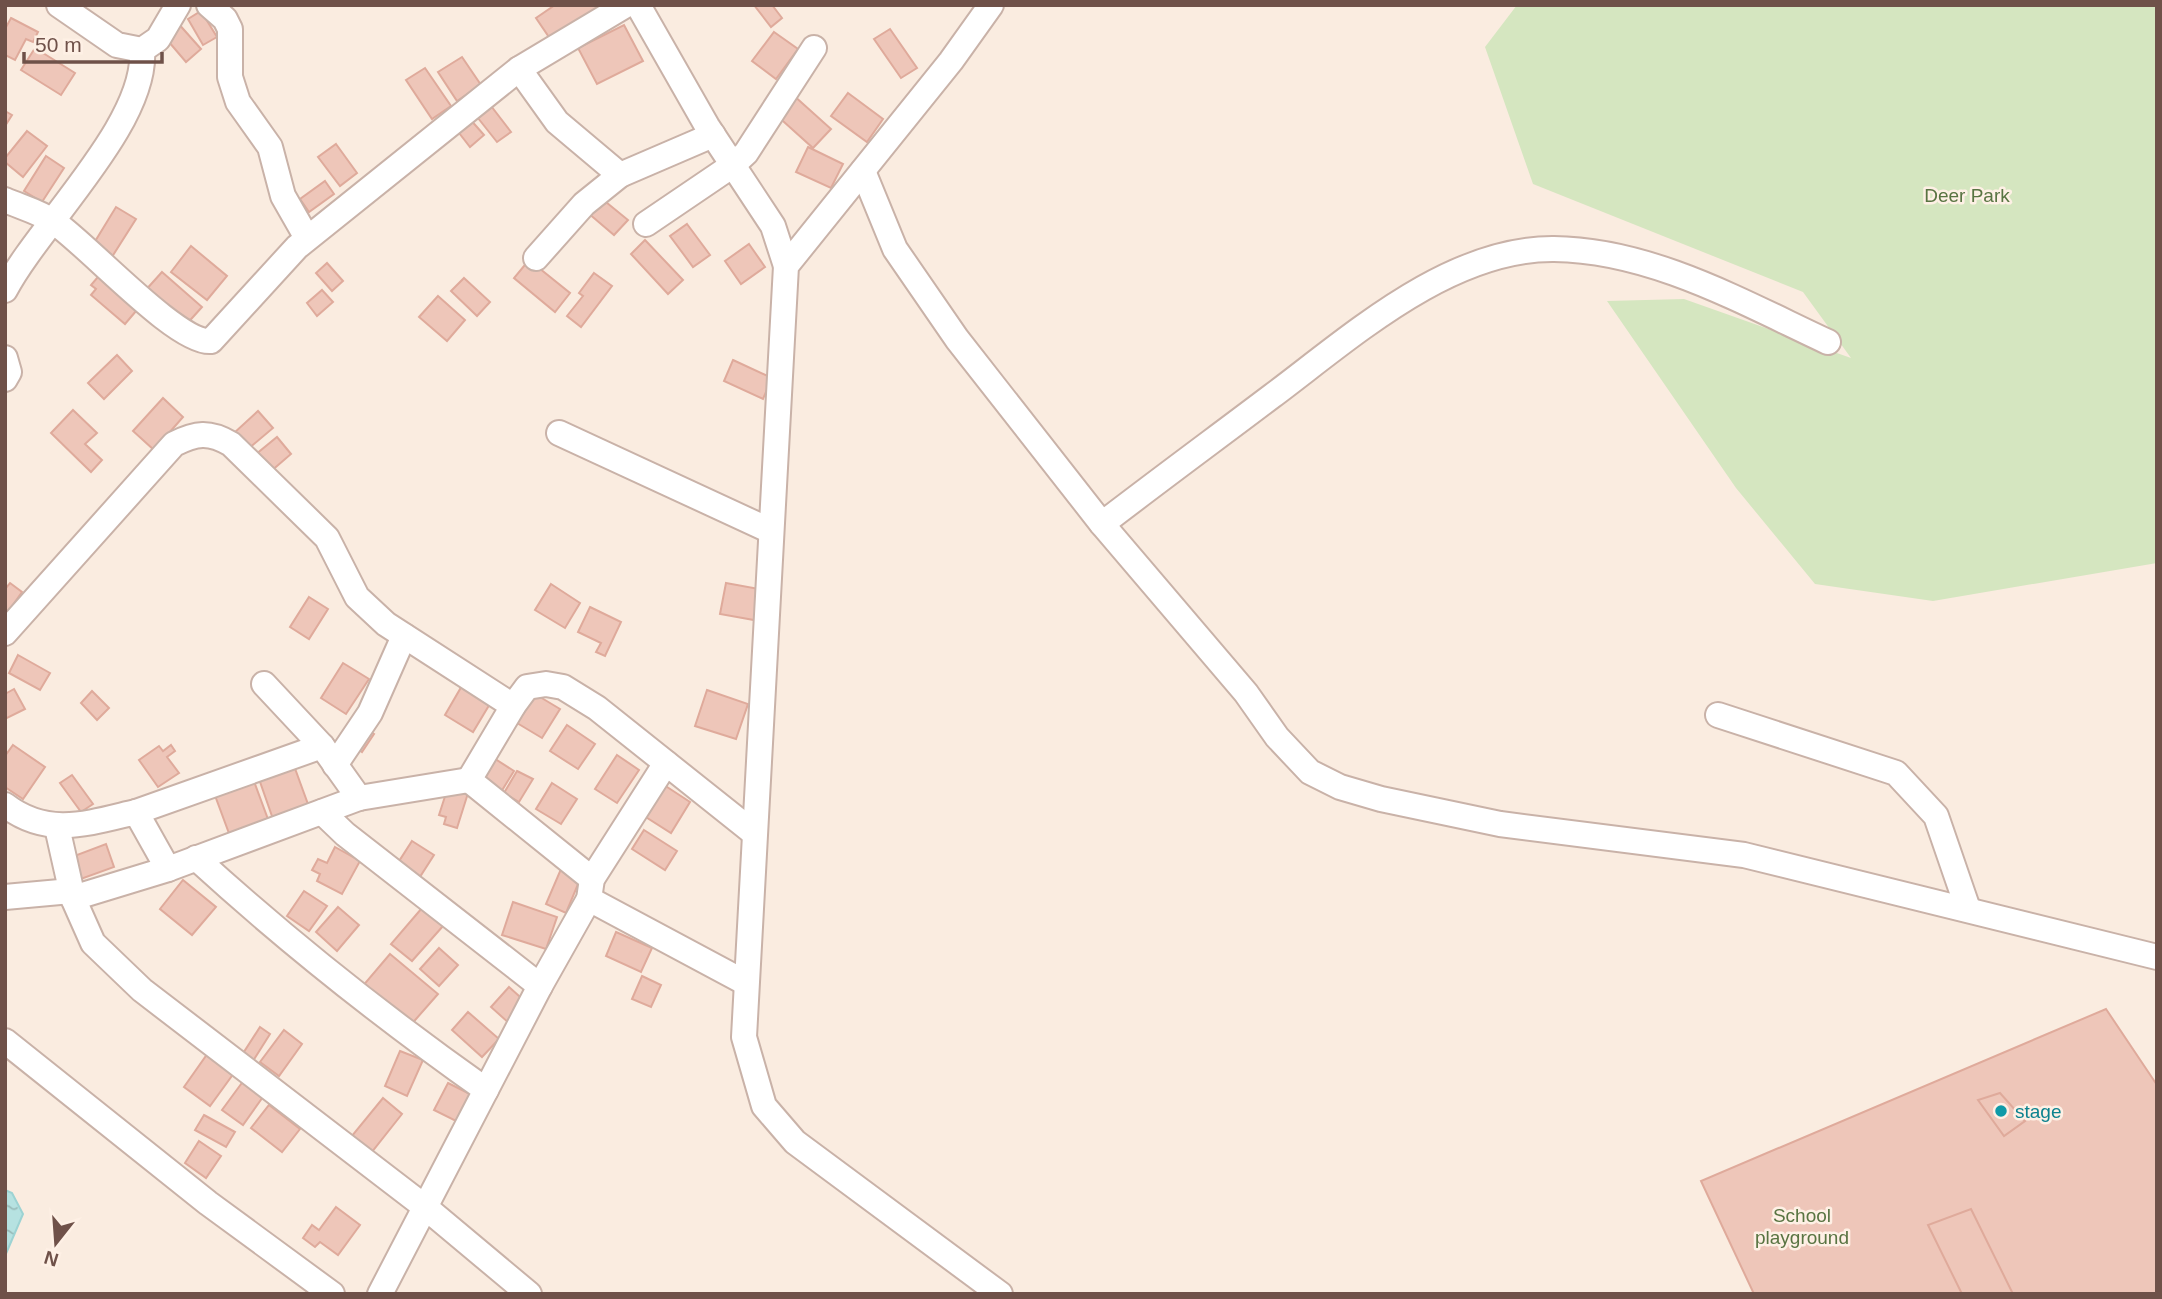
<svg xmlns="http://www.w3.org/2000/svg" width="2162" height="1299" viewBox="0 0 2162 1299" font-family="Helvetica,sans-serif">
<style>
.green{fill:#d5e6c0}
.water{fill:url(#water-ripples);stroke:#9dd3d3;stroke-width:2}
.building{fill:#eec6b9;stroke:#dfaa9b;stroke-width:2}
.lines{fill:none;stroke-linecap:round;stroke-linejoin:round}
.minor-casing{stroke:#c9b2a8;stroke-width:28}
.minor{stroke:#fff;stroke-width:24}
.culture-dot{fill:#0f9aa8;stroke:#fef0e5;stroke-width:2.5}
.labels{text-anchor:middle;stroke-width:5;stroke-linejoin:round;paint-order:stroke}
.park-label{font-size:19px;fill:#597442;stroke:#fef0e5}
.culture-label{font-size:19px;fill:#0d838f;stroke:#fef0e5;text-anchor:start}
</style>
<defs>
<pattern id="water-ripples" width="26" height="14" patternUnits="userSpaceOnUse" patternTransform="scale(1.75)"><rect width="26" height="14" fill="#b6e2e1"/><path d="M2 4q2-2 4 0t4 0M15 11q2-2 4 0t4 0" fill="none" stroke="#98bab8"/></pattern>
</defs>
<rect width="100%" height="100%" fill="#faece0"/>
<!-- green -->
<path class="green" d="M1517,5H2157V563L1933,601L1815,584L1736,488L1607,301L1684,299L1851,358L1803,292L1533,184L1485,47Z"/>
<!-- water -->
<path class="water" d="M5,1190L12,1193L23,1214L5,1256Z"/>
<!-- building -->
<g class="building">
<path d="M555,5H603L551,40L536,18Z"/>
<path d="M754,5H772L782,18L771,27Z"/>
<path d="M201,11L217,37L203,45L188,19Z"/>
<path d="M11,18L38,32L33,42L26,39L15,60L5,55V29Z"/>
<path d="M177,22L201,49L186,62L163,35Z"/>
<path d="M624,25L643,61L597,84L578,48Z"/>
<path d="M890,29L917,68L901,78L874,39Z"/>
<path d="M774,32L798,49L776,79L752,61Z"/>
<path d="M35,48L75,73L61,95L21,70Z"/>
<path d="M462,57L481,85L457,101L438,72Z"/>
<path d="M425,68L451,106L432,119L406,80Z"/>
<path d="M848,93L883,119L867,142L831,116Z"/>
<path d="M792,94L831,129L813,148L774,113Z"/>
<path d="M488,102L511,132L497,142L474,113Z"/>
<path d="M5,111L12,115L5,126Z"/>
<path d="M469,118L484,135L470,147L456,129Z"/>
<path d="M27,131L47,146L23,177L5,162V158Z"/>
<path d="M336,144L357,173L340,186L318,157Z"/>
<path d="M808,147L843,164L831,188L796,172Z"/>
<path d="M46,156L64,168L42,202L24,191Z"/>
<path d="M325,181L334,194L309,212L300,199Z"/>
<path d="M601,198L628,220L614,235L588,213Z"/>
<path d="M116,207L136,219L110,260L91,248Z"/>
<path d="M687,224L710,255L693,267L670,236Z"/>
<path d="M645,240L683,280L668,294L631,254Z"/>
<path d="M749,244L765,267L741,284L725,261Z"/>
<path d="M191,246L227,276L207,300L171,272Z"/>
<path d="M529,260L570,293L555,312L514,278Z"/>
<path d="M327,263L343,281L332,291L316,273Z"/>
<path d="M103,271L142,304L125,324L91,295L96,289L91,285Z"/>
<path d="M162,272L202,307L184,327L144,292Z"/>
<path d="M594,273L612,286L581,327L567,316L583,296L579,293Z"/>
<path d="M464,278L490,302L477,316L451,291Z"/>
<path d="M322,290L333,302L317,316L307,303Z"/>
<path d="M438,296L465,320L447,341L419,317Z"/>
<path d="M117,355L132,371L104,399L88,383Z"/>
<path d="M733,360L772,378L763,399L724,381Z"/>
<path d="M163,398L183,417L154,450L133,431Z"/>
<path d="M73,410L97,433L85,444L102,460L91,472L51,433Z"/>
<path d="M258,411L273,428L248,449L234,433Z"/>
<path d="M277,437L291,454L270,472L255,455Z"/>
<path d="M10,583L22,592L5,616V589Z"/>
<path d="M726,583L759,589L754,620L720,614Z"/>
<path d="M551,584L580,603L565,628L535,610Z"/>
<path d="M309,597L328,609L309,639L290,627Z"/>
<path d="M590,607L621,622L605,656L596,652L601,643L578,632Z"/>
<path d="M18,655L50,673L40,690L9,673Z"/>
<path d="M343,663L369,679L346,714L321,698Z"/>
<path d="M463,684L491,702L473,732L445,715Z"/>
<path d="M14,689L25,709L5,719V694Z"/>
<path d="M707,690L748,704L736,739L695,726Z"/>
<path d="M92,691L109,708L97,720L81,703Z"/>
<path d="M530,691L560,709L542,738L512,720Z"/>
<path d="M567,725L595,744L578,769L550,751Z"/>
<path d="M362,726L374,734L362,752L350,743Z"/>
<path d="M13,745L45,767L23,799L5,787V756Z"/>
<path d="M171,745L175,751L167,757L179,773L158,787L139,760L159,746L163,751Z"/>
<path d="M489,755L514,771L501,792L476,776Z"/>
<path d="M617,755L639,770L617,803L595,789Z"/>
<path d="M293,763L309,807L273,819L258,776Z"/>
<path d="M517,771L533,779L519,802L504,793Z"/>
<path d="M72,775L93,804L81,812L60,783Z"/>
<path d="M252,776L269,822L230,836L213,790Z"/>
<path d="M552,783L577,799L561,824L536,809Z"/>
<path d="M661,783L690,802L671,833L641,814Z"/>
<path d="M449,784L469,790L457,828L444,824L446,817L439,815Z"/>
<path d="M644,830L677,851L665,870L632,849Z"/>
<path d="M412,841L434,855L416,883L394,869Z"/>
<path d="M106,844L114,867L78,880L69,858Z"/>
<path d="M335,847L360,861L342,894L317,881L320,874L312,870L318,859L327,863Z"/>
<path d="M561,869L581,877L566,913L546,904Z"/>
<path d="M183,880L216,907L192,935L160,909Z"/>
<path d="M304,891L327,906L309,931L287,916Z"/>
<path d="M513,902L557,917L546,949L502,935Z"/>
<path d="M338,907L359,925L337,951L316,932Z"/>
<path d="M422,908L443,926L412,961L391,944Z"/>
<path d="M616,932L652,948L641,972L606,956Z"/>
<path d="M439,948L458,965L439,986L420,969Z"/>
<path d="M390,954L438,994L409,1027L361,988Z"/>
<path d="M642,976L661,985L651,1007L632,999Z"/>
<path d="M509,987L528,1004L510,1024L491,1007Z"/>
<path d="M2106,1009L2157,1085V1294H1754L1701,1181Z"/>
<path d="M468,1012L499,1039L482,1057L452,1030Z"/>
<path d="M260,1027L270,1034L253,1061L242,1055Z"/>
<path d="M284,1030L302,1044L279,1076L260,1062Z"/>
<path d="M400,1051L423,1060L407,1096L385,1086Z"/>
<path d="M208,1053L234,1073L210,1106L184,1087Z"/>
<path d="M244,1080L265,1094L243,1125L222,1110Z"/>
<path d="M448,1083L470,1094L456,1121L434,1110Z"/>
<path d="M2000,1093L2025,1121L2004,1136L1978,1100Z"/>
<path d="M383,1098L402,1114L371,1153L351,1137Z"/>
<path d="M269,1105L300,1129L282,1152L251,1128Z"/>
<path d="M204,1115L235,1132L226,1147L195,1130Z"/>
<path d="M199,1141L221,1156L206,1178L185,1163Z"/>
<path d="M336,1207L360,1225L338,1255L320,1242L315,1247L303,1238L312,1225L319,1230Z"/>
<path d="M1971,1209L2013,1294H1962L1928,1225Z"/>
</g>
<g class="lines">
<defs>
<g id="minor">
<path d="M59,5L117,45L142,50L158,39L178,5"/>
<path d="M209,5L225,19L230,29V77L238,102L270,147L283,196L307,238"/>
<path d="M638,5L707,126L773,226L786,266"/>
<path d="M991,5L951,61L786,266L744,1037L764,1106L795,1142L1000,1294"/>
<path d="M519,69L557,122L620,175L713,135"/>
<path d="M863,171L895,249L957,339L1102,524L1246,693L1277,737L1310,772L1340,787L1381,799L1500,824L1744,855L2157,957"/>
<path d="M5,200C21,207 40,212 54,222C87,244 178,345 211,341L297,247L519,69L626,5"/>
<path d="M646,224L733,165L746,153L814,48"/>
<path d="M536,258L584,204L620,175"/>
<path d="M5,290C39,225 148,123 142,50"/>
<path d="M5,358L9,372L5,379"/>
<path d="M559,433L771,531"/>
<path d="M1102,524C1158,481 1215,439 1272,396C1351,337 1449,248 1554,249C1651,250 1742,302 1828,342"/>
<path d="M5,633L174,444C196,433 209,431 231,444L327,538L357,597L386,624L513,706L527,687L546,684L563,687L597,708L754,833"/>
<path d="M264,684L322,746L359,798"/>
<path d="M513,706L469,780L592,879"/>
<path d="M1718,715L1896,773L1936,816L1968,909"/>
<path d="M335,765L370,713L404,636"/>
<path d="M5,805C48,838 89,823 136,812L168,869L359,798L469,780"/>
<path d="M136,812L322,746"/>
<path d="M322,812L345,834L540,986L589,899L592,879L666,763"/>
<path d="M57,827L73,898L93,943L142,990L425,1207L529,1294"/>
<path d="M196,858C288,942 384,1018 486,1090"/>
<path d="M5,897L71,891"/>
<path d="M73,898L168,869"/>
<path d="M589,899L746,983"/>
<path d="M5,1041L208,1203L332,1294"/>
<path d="M380,1294L540,986"/>
</g>
</defs>
<!-- minor casing -->
<use href="#minor" class="minor-casing"/>
<!-- minor -->
<use href="#minor" class="minor"/>
</g>
<!-- markers -->
<circle class="culture-dot" cx="2001" cy="1111" r="7"/>
<g class="labels">
<!-- park labels -->
<g class="park-label">
<text x="1967" y="202">Deer Park</text>
<text x="1802" y="1222">School<tspan x="1802" dy="22">playground</tspan></text>
</g>
<!-- culture labels -->
<g class="culture-label">
<text x="2015" y="1118">stage</text>
</g>
</g>
<!-- border -->
<rect width="2162" height="1299" fill="none" stroke="#6f5149" stroke-width="14"/>
<!-- north arrow -->
<g transform="translate(56 1243) rotate(197)" stroke="#fef0e5" stroke-width="5" paint-order="stroke">
<path d="M0-5L12 26L0 18L-12 26Z" fill="#6f5149"/>
<text y="-10" font-size="19" font-weight="bold" text-anchor="middle" fill="#6f5149">N</text>
</g>
<!-- scale -->
<path d="M24 52v10h138v-10" fill="none" stroke="#6f5149" stroke-width="3.5"/>
<text x="35" y="52" font-size="21" fill="#6f5149" stroke="#fef0e5" stroke-width="5" paint-order="stroke">50 m</text>
</svg>
